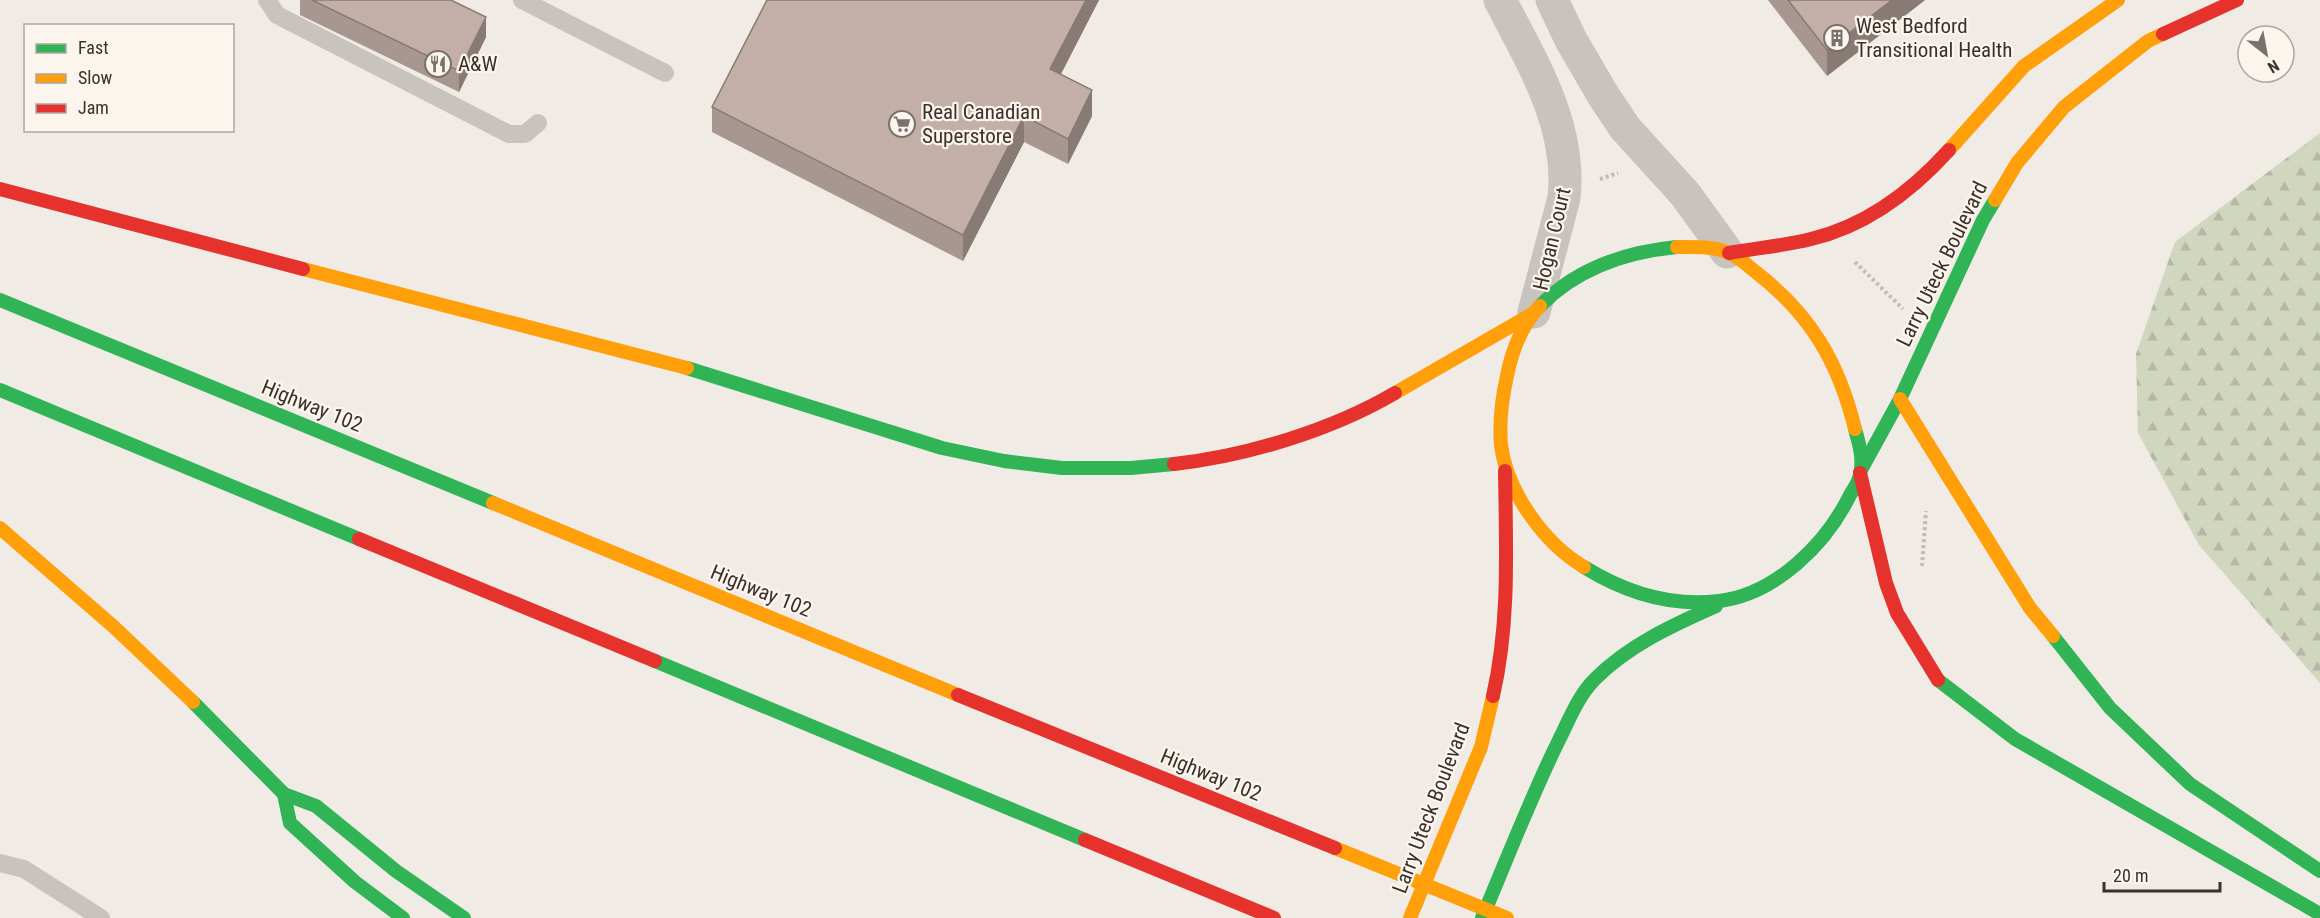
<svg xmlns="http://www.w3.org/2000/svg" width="2320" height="918" viewBox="0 0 2320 918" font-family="'Roboto Condensed',sans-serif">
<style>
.forest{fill:url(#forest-firs)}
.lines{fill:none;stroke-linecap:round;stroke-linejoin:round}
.path{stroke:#c2bbb6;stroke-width:4;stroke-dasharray:3 3;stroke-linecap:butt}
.lane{stroke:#c9c3be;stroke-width:18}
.street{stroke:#c9c3be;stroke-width:33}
.fast{stroke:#30b455;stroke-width:14}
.slow{stroke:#ff9f0a;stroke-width:14}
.jam{stroke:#e5322d;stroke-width:14}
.wall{fill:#a89690}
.shaded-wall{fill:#887a75}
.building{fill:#c3afa7;stroke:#887a75;stroke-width:1.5}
.labels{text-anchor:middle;stroke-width:4.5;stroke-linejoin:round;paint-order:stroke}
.poi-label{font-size:21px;fill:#3b302b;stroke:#fbf5ee;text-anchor:start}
.street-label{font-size:21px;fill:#3b302b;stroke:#fbf5ee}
</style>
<defs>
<pattern id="forest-firs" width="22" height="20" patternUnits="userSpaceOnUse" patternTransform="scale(1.5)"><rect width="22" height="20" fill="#d1d6bf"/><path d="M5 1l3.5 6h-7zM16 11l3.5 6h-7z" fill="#b4b8a4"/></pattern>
</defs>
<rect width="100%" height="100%" fill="#f0ebe5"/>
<!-- forest -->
<path class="forest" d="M2320,133V683L2199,545L2138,433L2136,354L2175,242Z"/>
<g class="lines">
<!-- path -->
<g class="path">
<path d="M1600,179L1618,173"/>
<path d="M1855,262L1903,309"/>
<path d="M1922,566L1926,511"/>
</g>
<!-- lane -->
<g class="lane">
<path d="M267,0L277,15L509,134H525L538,123"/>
<path d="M522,0L665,73"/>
<path d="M0,863L24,869L101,918"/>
</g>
<!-- street -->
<g class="street">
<path d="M1500,0C1532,62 1572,126 1564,198L1534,312"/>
<path d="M1552,0L1571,40L1603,95L1625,128L1685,194L1727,252"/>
</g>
<!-- fast -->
<g class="fast">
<path d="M0,300L493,503"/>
<path d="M1540,306C1577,268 1625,252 1677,247"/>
<path d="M687,368L942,448L1004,461L1062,468H1131L1174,464"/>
<path d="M0,390L359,539"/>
<path d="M1861,470L1900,399L1983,220L1995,200"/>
<path d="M1584,567C1626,593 1670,607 1719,601C1776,594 1826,544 1850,495C1854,488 1859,482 1860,474C1864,460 1859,443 1855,429"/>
<path d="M2053,636L2110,708L2190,784L2320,871"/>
<path d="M655,661L1085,840"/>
<path d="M1938,680L2015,739L2320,914"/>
<path d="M193,702L284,794L316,806L396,871L464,918"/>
<path d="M284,794L290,823L355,882L403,918"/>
<path d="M1482,918C1507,859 1530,799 1558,742C1569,720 1578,696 1595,679C1629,645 1673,625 1716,606"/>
</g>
<!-- slow -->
<g class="slow">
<path d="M1949,150L2024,66L2118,0"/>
<path d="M1995,200L2017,163L2064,107L2148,41L2163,34"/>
<path d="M1677,247C1693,247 1712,246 1727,252C1738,256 1748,266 1757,273C1811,315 1839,363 1855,429"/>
<path d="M303,269L687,368"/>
<path d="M1540,306C1521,326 1512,350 1507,376C1502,398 1499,422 1501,445C1507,492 1544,543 1584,567"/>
<path d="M1395,393L1532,314"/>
<path d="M1900,399L2030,608L2053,636"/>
<path d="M493,503L958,695"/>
<path d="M0,528L114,627L193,702"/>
<path d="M1335,848L1507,918"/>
<path d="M1410,918L1481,747L1493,696"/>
</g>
<!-- jam -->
<g class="jam">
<path d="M2163,34L2237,0"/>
<path d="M0,189L303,269"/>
<path d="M1729,253C1756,248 1784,246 1811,239C1866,226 1912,191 1949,150"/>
<path d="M1174,464C1247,456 1332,430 1395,393"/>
<path d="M1860,473L1886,583L1897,613L1938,680"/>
<path d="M359,539L655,661"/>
<path d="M958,695L1335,848"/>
<path d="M1493,696C1510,622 1506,546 1505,471"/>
<path d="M1085,840L1274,918"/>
</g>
</g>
<!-- wall -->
<g class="wall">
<path d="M300,0H451L486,37L459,92L300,15Z"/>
<path d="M767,0H1099L1061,74L1092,116L1068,164L1024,142L963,261L712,132V107Z"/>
<path d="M1768,0H1925L1827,76Z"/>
</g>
<!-- shaded-wall -->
<g class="shaded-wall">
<path d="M1086,0H1099L1050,95V69Z"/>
<path d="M1892,0H1925L1827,76V50Z"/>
<path d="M486,17V37L459,92V71Z"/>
<path d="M1092,90V116L1068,164V139Z"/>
<path d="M1024,116V142L963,261V235Z"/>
</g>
<!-- building -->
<g class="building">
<path d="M312,0H451L486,17L459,71Z"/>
<path d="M767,0H1086L1050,69L1092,90L1068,139L1024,116L963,235L712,107Z"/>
<path d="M1788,0H1892L1827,50Z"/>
</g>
<!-- icons -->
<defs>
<symbol id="building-ring" viewBox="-11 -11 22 22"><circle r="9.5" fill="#fbf5ee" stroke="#7a716c" stroke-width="1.5"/><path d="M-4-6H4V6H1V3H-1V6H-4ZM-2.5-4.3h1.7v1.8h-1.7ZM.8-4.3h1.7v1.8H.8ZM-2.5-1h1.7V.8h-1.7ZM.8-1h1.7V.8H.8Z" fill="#7a716c"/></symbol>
<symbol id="restaurant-ring" viewBox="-11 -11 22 22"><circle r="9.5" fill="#fbf5ee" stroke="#7a716c" stroke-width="1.5"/><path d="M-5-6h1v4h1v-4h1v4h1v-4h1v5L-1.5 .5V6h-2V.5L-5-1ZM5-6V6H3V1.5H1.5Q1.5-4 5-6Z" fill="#7a716c"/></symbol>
<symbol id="supermarket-ring" viewBox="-11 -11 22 22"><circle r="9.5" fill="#fbf5ee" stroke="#7a716c" stroke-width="1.5"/><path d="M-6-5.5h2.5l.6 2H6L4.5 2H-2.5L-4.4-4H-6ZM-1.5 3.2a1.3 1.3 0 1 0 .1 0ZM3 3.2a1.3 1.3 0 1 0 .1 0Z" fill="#7a716c"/></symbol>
</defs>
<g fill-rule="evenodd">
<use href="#building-ring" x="1822" y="23" width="30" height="30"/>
<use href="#restaurant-ring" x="423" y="49" width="30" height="30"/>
<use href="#supermarket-ring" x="887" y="109" width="30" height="30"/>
</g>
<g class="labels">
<!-- poi labels -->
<g class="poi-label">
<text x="1856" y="33">West Bedford<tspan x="1856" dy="24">Transitional Health</tspan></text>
<text x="458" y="71">A&amp;W</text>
<text x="922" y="119">Real Canadian<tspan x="922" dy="24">Superstore</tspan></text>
</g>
<!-- street labels -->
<g class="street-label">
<text transform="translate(1552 239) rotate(-77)" y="7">Hogan Court</text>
<text transform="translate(1942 264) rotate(-64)" y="7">Larry Uteck Boulevard</text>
<text transform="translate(312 406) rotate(22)" y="7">Highway 102</text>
<text transform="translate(761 591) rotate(22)" y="7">Highway 102</text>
<text transform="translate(1211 775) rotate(22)" y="7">Highway 102</text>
<text transform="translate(1431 808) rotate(-69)" y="7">Larry Uteck Boulevard</text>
</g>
</g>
<!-- legend -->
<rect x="24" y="24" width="210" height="108" fill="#fbf5ee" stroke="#aea6a0" stroke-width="1.5"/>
<rect x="36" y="44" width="30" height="9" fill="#30b455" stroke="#aea6a0" stroke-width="1.5"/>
<text x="78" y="54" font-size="18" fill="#3b302b">Fast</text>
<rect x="36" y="74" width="30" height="9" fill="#ff9f0a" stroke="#aea6a0" stroke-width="1.5"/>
<text x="78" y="84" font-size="18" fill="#3b302b">Slow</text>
<rect x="36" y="104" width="30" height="9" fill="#e5322d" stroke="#aea6a0" stroke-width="1.5"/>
<text x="78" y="114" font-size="18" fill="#3b302b">Jam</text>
<!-- north arrow -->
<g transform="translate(2266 54) rotate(149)"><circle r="28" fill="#fbf5ee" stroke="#aea6a0" stroke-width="1.5"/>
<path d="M0-4.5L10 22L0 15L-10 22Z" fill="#7a716c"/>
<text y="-9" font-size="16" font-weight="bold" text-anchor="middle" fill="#3b302b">N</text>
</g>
<!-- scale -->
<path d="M2104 882v9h116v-9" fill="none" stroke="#3b302b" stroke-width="3"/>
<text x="2113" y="882" font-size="18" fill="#3b302b" stroke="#fbf5ee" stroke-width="4.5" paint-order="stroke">20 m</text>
</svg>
